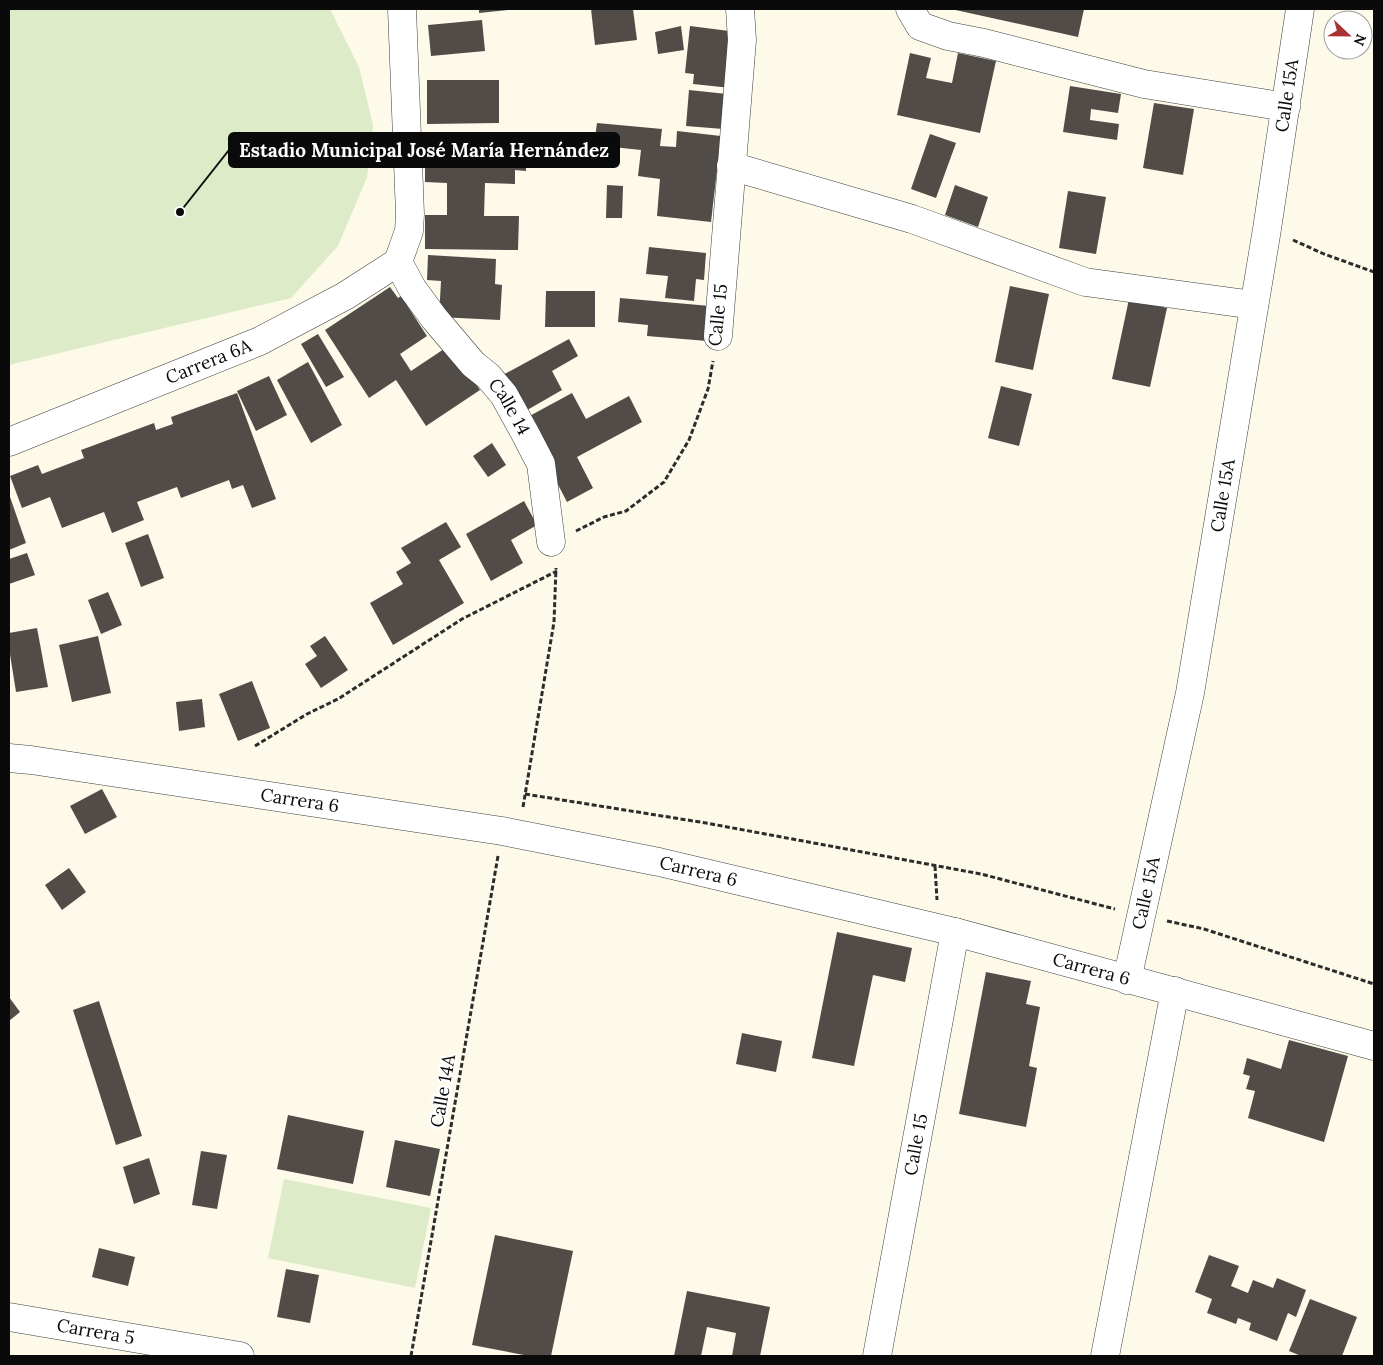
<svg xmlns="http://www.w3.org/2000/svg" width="1383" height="1365" viewBox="0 0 1383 1365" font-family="Lora,serif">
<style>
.pitch{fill:#ddebc8}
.building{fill:#514c47}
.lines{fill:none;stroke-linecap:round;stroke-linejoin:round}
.minor-casing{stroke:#3d3d3d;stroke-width:29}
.path{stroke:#2c2c2c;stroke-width:3;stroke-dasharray:5 2.5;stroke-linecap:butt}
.minor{stroke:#fff;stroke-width:28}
.labels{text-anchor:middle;stroke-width:5;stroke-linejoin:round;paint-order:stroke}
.street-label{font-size:18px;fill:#0a0a0a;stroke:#fff}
.leader{fill:none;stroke:#0a0a0a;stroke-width:2}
.callout-dot{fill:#0a0a0a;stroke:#fff;stroke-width:2}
.callout{fill:#0a0a0a;stroke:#0a0a0a;stroke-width:2}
.callout-label{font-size:19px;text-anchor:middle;font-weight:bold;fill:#fff}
</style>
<rect width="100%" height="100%" fill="#fdfae9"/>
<!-- pitch -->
<g class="pitch">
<path d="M9,9H330L359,67L373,125L367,177L338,246L291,298L9,365Z"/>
<path d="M284,1179L431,1208L415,1288L268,1258Z"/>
</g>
<!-- building -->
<g class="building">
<path d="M479,9H508V10L479,13Z"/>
<path d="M591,9H633L637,40L595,45Z"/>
<path d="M951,9H1084L1078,37Z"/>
<path d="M482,20L485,51L431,56L428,25Z"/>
<path d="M681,26L684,50L658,54L655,32Z"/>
<path d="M690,26L737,32L731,88L693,84L694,74L685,73Z"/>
<path d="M910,53L931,58L926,78L952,83L958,53L996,61L980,133L897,115Z"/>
<path d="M427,80H499V123L427,124Z"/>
<path d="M1070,86L1121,94L1118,113L1091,109L1090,120L1119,124L1117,140L1063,132Z"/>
<path d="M689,90L727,94L723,129L686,126Z"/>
<path d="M1154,103L1194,109L1183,175L1143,168Z"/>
<path d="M597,123L662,129L660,146L676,147L677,131L721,136L711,222L657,216L660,179L638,176L641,150L594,145Z"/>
<path d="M476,134L510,135V150L526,151V171L515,170V184L485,183L484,216H519L518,250L425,249V215H447V183L425,182V149L475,150Z"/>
<path d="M930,134L956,143L936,198L911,189Z"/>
<path d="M607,185L623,186L622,218H606Z"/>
<path d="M955,185L988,197L978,227L945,215Z"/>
<path d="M1068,191L1106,197L1096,254L1059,248Z"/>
<path d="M649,247L706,253L704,280L696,279L694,301L665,298L668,276L646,274Z"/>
<path d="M428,255L496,259L495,284L502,285L500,320L439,317L441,281L427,280Z"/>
<path d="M1010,286L1049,294L1033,370L995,362Z"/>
<path d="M390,287L398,298L401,296L427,336L400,354L411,371L450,345L480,390L426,426L396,380L369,398L325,330Z"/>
<path d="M546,291H595V327H545Z"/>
<path d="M620,298L710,306L707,341L647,336L648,325L618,322Z"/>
<path d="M1129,299L1167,308L1150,387L1112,379Z"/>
<path d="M318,334L344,377L326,387L301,344Z"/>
<path d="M569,339L578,356L552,371L562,390L522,413L501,376Z"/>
<path d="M308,362L342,425L311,443L277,380Z"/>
<path d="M269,376L287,415L256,431L237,391Z"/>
<path d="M1001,386L1032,394L1019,446L988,438Z"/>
<path d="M237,393L276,499L252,508L243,485L232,489L229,480L181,498L177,487L137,502L144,520L112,533L104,512L62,528L50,497L22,508L10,476L38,465L42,474L84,458L81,450L154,423L156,430L173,424L171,417Z"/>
<path d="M572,393L586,419L629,396L642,422L577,457L593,488L567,502L524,419Z"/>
<path d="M492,443L506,465L488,477L473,456Z"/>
<path d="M9,494L26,543L9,550Z"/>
<path d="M524,501L537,525L511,540L523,563L491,581L466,534Z"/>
<path d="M446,522L461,547L439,560L464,603L393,645L370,603L403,584L396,572L411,563L401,548Z"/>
<path d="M148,534L164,578L141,587L125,543Z"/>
<path d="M27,553L35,575L9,584V559Z"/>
<path d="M108,592L122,625L101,634L88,600Z"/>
<path d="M37,628L48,687L16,692L9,648V633Z"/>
<path d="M98,636L111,693L72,702L59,645Z"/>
<path d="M325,636L348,670L321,688L305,664L317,656L310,646Z"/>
<path d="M252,681L270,728L238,741L219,694Z"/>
<path d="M202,699L205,727L179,731L176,702Z"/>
<path d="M102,789L117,817L85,834L70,806Z"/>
<path d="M69,868L86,892L62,910L45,885Z"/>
<path d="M837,932L912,948L905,982L873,975L854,1066L812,1058Z"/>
<path d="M986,972L1031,981L1026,1004L1040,1007L1029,1066L1037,1068L1026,1127L959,1114Z"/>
<path d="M9,997L20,1012L9,1021Z"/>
<path d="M99,1001L142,1136L116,1145L73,1010Z"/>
<path d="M742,1033L782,1041L776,1072L736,1064Z"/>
<path d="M1289,1040L1348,1056L1324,1142L1248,1118L1255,1091L1246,1089L1250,1076L1243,1074L1247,1058L1281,1069Z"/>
<path d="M288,1115L364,1131L353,1184L277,1169Z"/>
<path d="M395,1140L440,1149L430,1196L386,1187Z"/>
<path d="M201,1151L227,1155L217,1209L192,1205Z"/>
<path d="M149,1158L160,1194L134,1204L123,1167Z"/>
<path d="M495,1235L573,1251L551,1356H529L472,1345Z"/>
<path d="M99,1248L135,1257L128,1286L92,1277Z"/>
<path d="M1209,1255L1239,1266L1231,1286L1248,1293L1253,1280L1273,1288L1277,1278L1306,1290L1296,1317L1288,1313L1277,1341L1249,1330L1251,1323L1238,1318L1236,1324L1207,1313L1212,1299L1195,1292Z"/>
<path d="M286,1269L319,1275L310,1323L277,1317Z"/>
<path d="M687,1291L770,1307L760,1356H732L736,1333L707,1327L701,1356H674Z"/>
<path d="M1310,1299L1357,1317L1342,1356H1301L1289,1351Z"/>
</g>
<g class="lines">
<defs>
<g id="minor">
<path id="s1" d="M402,9L410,214L409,231L398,262L412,288L434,318L473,364L488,376L504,395L526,435L541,464L551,542"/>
<path d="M910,9L920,26L948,36L984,43L1144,84L1286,107"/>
<path d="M731,166L912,219L1085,282L1254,305"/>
<path d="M718,336L742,40L740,9"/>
<path id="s2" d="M9,442L260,341L345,296L398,262"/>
<path id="s3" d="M9,758L31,760L502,831L659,862L955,932L1374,1046"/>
<path id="s4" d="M1127,980L1190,693L1267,229L1300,9"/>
<path id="s5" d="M9,1317L240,1356"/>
<path id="s6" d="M877,1356L955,932"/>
<path d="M1105,1356L1175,991"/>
</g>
</defs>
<!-- minor casing -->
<use href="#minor" class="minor-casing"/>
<!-- path -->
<g class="path">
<path d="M1293,240L1324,254L1374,272"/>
<path d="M576,531L604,517L626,511L664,482L689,440L708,389L713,361"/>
<path d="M255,746L307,714L338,699L462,619L557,571"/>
<path d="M525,794L706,823L981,874L1115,909"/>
<path d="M523,807L554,622L556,568"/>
<path d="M935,866L937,900"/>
<path d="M1167,921L1204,929L1374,984"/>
<path d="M411,1356L498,856"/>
</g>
<!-- minor -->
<use href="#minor" class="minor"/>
</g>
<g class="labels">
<!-- street labels -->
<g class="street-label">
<text dy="6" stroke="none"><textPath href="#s4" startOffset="899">Calle 15A</textPath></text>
<text transform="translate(718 315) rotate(-84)" y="6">Calle 15</text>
<text dy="6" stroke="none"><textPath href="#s2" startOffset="215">Carrera 6A</textPath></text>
<text dy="6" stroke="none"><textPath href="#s1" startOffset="439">Calle 14</textPath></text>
<text dy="6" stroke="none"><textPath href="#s4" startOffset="494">Calle 15A</textPath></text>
<text dy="6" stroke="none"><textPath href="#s3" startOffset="294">Carrera 6</textPath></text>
<text dy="6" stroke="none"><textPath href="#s3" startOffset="699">Carrera 6</textPath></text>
<text dy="6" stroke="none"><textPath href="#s4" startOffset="89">Calle 15A</textPath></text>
<text dy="6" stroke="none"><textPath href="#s3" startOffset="1104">Carrera 6</textPath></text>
<text transform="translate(443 1091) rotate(-80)" y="6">Calle 14A</text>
<text dy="6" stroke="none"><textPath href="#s6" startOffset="215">Calle 15</textPath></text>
<text dy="6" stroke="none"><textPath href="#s5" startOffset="88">Carrera 5</textPath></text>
</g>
</g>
<!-- callouts -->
<path class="leader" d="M180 212L229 150"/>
<circle class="callout-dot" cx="180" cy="212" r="5"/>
<rect class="callout" x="229" y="133" width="390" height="34" rx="5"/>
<g class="callout-label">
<text x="424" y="157">Estadio Municipal José María Hernández</text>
</g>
<!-- border -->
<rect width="1383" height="1365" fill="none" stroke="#0a0a0a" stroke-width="20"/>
<!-- north arrow -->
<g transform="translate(1348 35) rotate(112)"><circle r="24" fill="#ffffff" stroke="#9d9d9d"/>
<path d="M0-4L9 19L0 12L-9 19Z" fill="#aa3232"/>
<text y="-8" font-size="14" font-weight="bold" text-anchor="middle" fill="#0a0a0a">N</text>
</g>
</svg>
